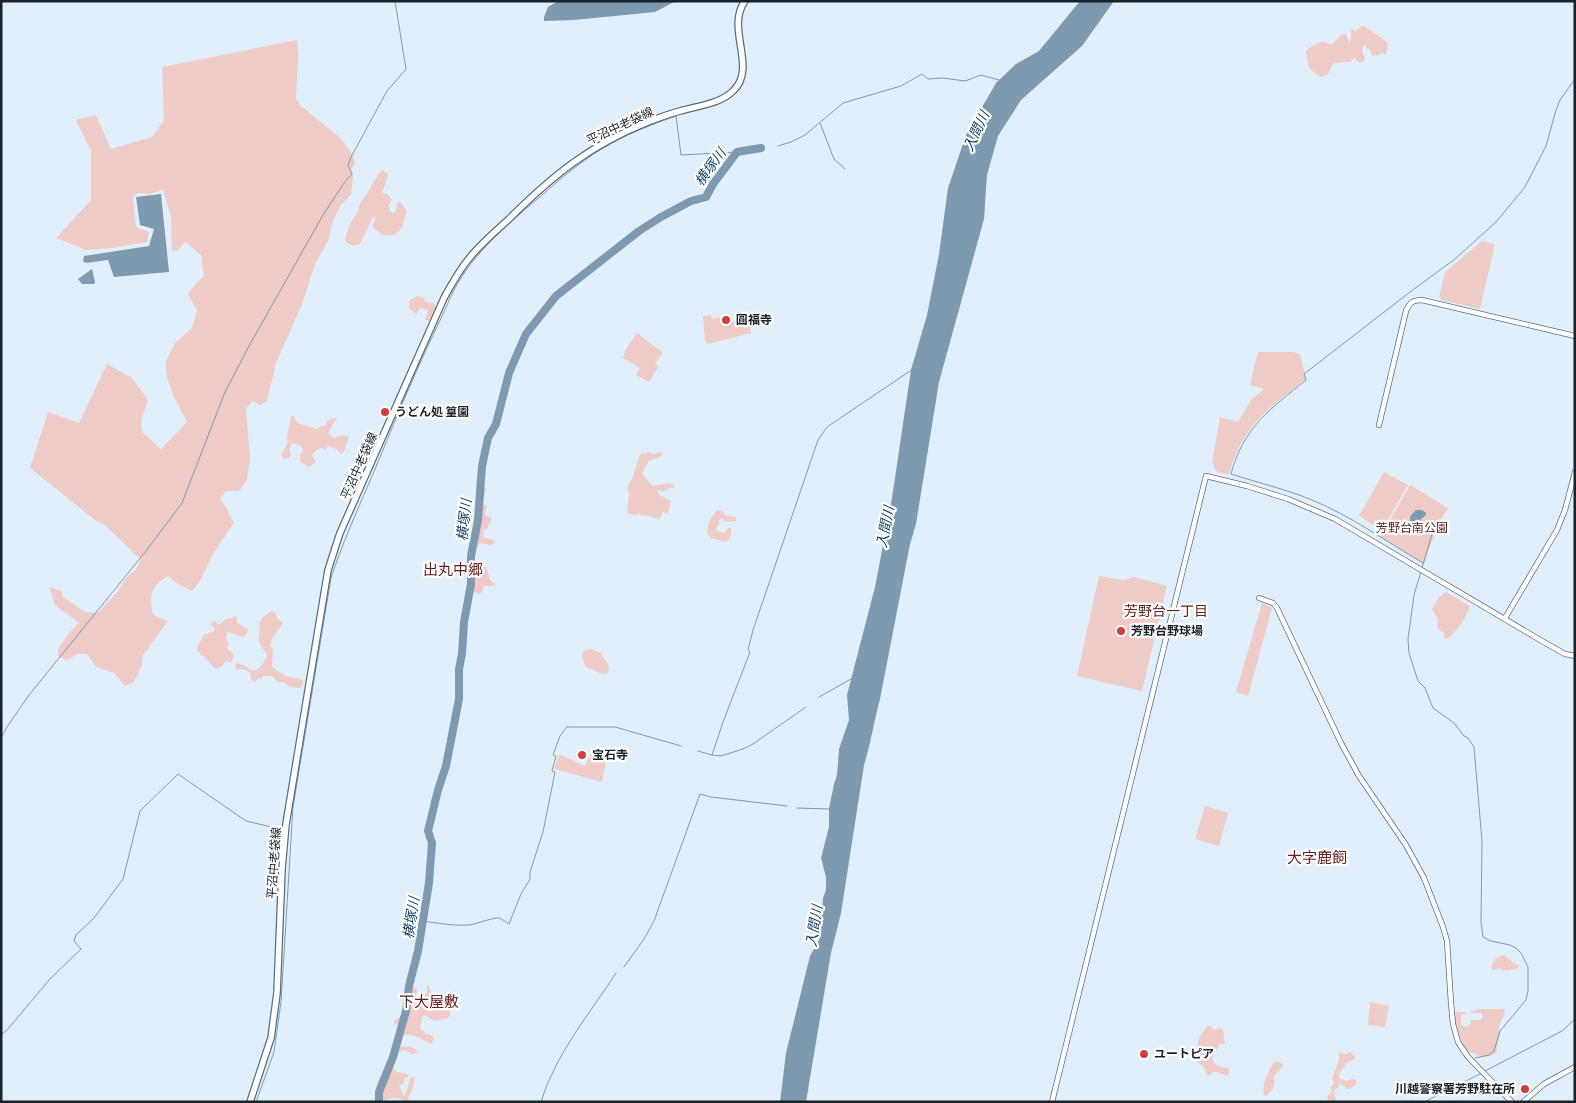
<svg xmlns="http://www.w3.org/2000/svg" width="1576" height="1103" viewBox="0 0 1576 1103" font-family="'PT Sans Narrow','Noto Sans JP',sans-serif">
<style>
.green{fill:#efcbc7}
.water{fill:#7f9aae}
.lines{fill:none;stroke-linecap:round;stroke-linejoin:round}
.stream{stroke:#7f9aae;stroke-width:1}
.river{stroke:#7f9aae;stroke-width:8}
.minor-casing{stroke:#586f7f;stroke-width:6}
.major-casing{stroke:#586f7f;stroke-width:8}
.minor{stroke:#fff;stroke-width:4.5}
.major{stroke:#fff;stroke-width:5.5}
.poi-dot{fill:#ce3f3f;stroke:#fff;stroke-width:2}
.labels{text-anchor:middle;stroke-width:4.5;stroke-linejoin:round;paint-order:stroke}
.street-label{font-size:12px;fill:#182229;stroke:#fff}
.poi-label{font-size:12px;font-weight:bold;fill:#182229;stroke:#fff;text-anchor:start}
.park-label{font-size:12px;fill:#562624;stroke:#fff}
.water-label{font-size:14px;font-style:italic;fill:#0d3f5d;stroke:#fff}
.neighbourhood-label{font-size:14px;fill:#65201f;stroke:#fff}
.quarter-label{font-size:15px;fill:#65201f;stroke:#fff}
</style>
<rect width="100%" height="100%" fill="#e0effb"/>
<!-- green -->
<g class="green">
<path d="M1362,26H1364C1372,32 1380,36 1388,43L1386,54H1384L1381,53L1378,55L1372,56L1370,49H1367L1365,45H1363L1362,51L1365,58L1364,62L1360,63L1354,58L1350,62L1334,63L1331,67L1329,73L1322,77C1308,70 1308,66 1306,51C1310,47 1317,42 1324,42C1326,42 1329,44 1332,44C1335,43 1339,35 1344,33L1346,34L1349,42L1351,39V29H1353L1355,32Z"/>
<path d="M297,40L298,55L296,99L301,106L337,135L346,145L353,156L355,164L351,169L353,175L351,195L340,206L332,224L328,241L315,264L302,304L276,363L267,401L260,405L252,401L246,409L250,458L247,480L239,491H226L220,499L226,507L234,523L214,552L200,581L192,591L176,583L168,576C150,587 149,595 153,615L168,621L143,655L142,665L134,682L125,686L114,673L96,667L87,654H77L68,660L58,657V649L69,633L79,623L55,605L49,587L62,591L63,597L85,612L98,613L117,592L127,577L136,569L141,560L105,525L95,520L30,468L48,412L79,423L107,364L132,378L148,400L141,420L142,432L161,449L187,422L175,399L167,378L166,362L174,344L192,328L197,310L188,294L196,283L204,276L201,255L185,242L177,251L172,250L171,217L163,190L149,194L137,193L133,198L136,227L149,232L147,242L112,248L86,250L56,238L91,200V151L76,120L96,115L111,149L152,137L164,120L162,67Z"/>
<path d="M383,170L388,175L382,193L388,194L392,200L389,205L390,211L393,213L396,211L397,203L399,201L407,211C405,216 404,222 402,227C399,234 388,238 381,234C378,232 375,228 372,226L376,217H373L360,244L353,246L346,242L345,239L350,224L358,211L360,203L365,197L370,188L379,173Z"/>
<path d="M1482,241L1495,244L1480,309L1441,300L1439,297L1445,272Z"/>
<path d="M417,296L423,297L426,302L433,303L436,307L433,317L429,321L425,320L428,310L420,308L416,314L409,308V301Z"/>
<path d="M711,315L712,319L724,317L725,322L739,321L740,327L750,326L751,333L708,344L705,341L703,316Z"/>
<path d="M637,333L663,353L655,363L658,367L649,382L636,375L640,368L623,358L626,349Z"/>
<path d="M1258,352H1294L1300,354L1306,379C1268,409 1242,426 1229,475L1217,472L1214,467V464L1212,463L1220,417L1238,422L1251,400L1264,389L1250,385Z"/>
<path d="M291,416H294L297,423L317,429L321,426L326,425L327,421L330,419L337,418L328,433L334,438L341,435L349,437L344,451L342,454L336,449L328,446L326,450L320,448L312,454L316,462L309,467L300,462V455L303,450L301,446L292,443L289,450L291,455L289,458L284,459L281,456L288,442L287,437Z"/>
<path d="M648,452L653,454L659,452L662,453V456L649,461L642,473L650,484L654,486L669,483L674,485L673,488H669L663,492L660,490L657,491L660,495L671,501L668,513L662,512V516L658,519L645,515L642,516L640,514L634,515L627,513L629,493L627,490L629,483L632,479L640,455L642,453L645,454Z"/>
<path d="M1384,472L1408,485L1382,530L1359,516Z"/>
<path d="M1410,485L1448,508L1438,524L1424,564L1380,537Z"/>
<path d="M482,486L486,489L482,504L487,506L485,514L486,516L492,518L487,529L484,530L483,537L495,541V543L491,545L480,543L475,552V565L486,567L490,580L496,584L493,586H484L480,595L472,591L469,588L470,575L473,571L472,555L479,524L477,508L478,490Z"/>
<path d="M717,510L724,512L725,515L736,517V521C730,521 726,524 722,518L719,520V525L716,527L717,531L725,533L728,528H731C732,533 730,540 725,542L711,538L707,533L709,521Z"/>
<path d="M1099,576L1124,580L1134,577L1167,586L1142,691L1077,676Z"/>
<path d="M1446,592L1470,606C1466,618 1457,632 1447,639L1444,638V633L1440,631L1437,625L1438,619L1432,609L1439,597Z"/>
<path d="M1262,603L1272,608L1248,696L1236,692Z"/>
<path d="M271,611L275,613L278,619L283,623L272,638L270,646L273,649L272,667L286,676L303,680V685L300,688L290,687L284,682H278L272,676H263L261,679L258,678L255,682L251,679L250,672L242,669L237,670L235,666L236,663L246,666L250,670C261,671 262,664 267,656C266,650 259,647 259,641C258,635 261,633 259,624L262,618Z"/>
<path d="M234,616L237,617V623L248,629L247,633L243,637L228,632L226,635V639L229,643L227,648L234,655L231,663L226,661L222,666L216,669C213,666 206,660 205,657L202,656L197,650L198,645L204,635L214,631L215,628L211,625L212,622L214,621L217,623L218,625C222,624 223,621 226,619C230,618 231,619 234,616Z"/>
<path d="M591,649L601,653L604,659L606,660L609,668L608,673L603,674L585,667L582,655L584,651Z"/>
<path d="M593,749L607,756L602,782L554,769L559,754L585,766Z"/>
<path d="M1205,806L1228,813L1219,846L1195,839Z"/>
<path d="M1504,955L1515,964L1520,965L1518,968C1510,969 1507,973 1500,968L1493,970L1491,968C1493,960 1497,956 1504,955Z"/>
<path d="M429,985L430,991L433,993L429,1005C434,1008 435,1011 442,1009L443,1007L449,1006L451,1014L448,1018L435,1021L424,1015L422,1017L420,1029L424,1031L426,1035L429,1034L434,1038L431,1044C422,1039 413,1034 403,1035L401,1046L411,1047L417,1050V1053L412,1054L405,1050L399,1052L393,1068L397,1072L409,1074L408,1077L405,1078L403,1084L399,1085L404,1096L408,1087L410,1078L413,1077L415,1078C414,1087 410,1094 407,1102H404L402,1099L393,1098L386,1100L385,1102H374L375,1094L377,1092C374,1082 380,1079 385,1071C388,1066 390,1061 392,1056C393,1053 396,1048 396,1045C398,1039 395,1034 398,1029V1025L394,1023V1021L403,1015V1008L405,1001L410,999L413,986L417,990L416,995L418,999L423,998L427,992V986Z"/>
<path d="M1370,1002L1389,1006L1385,1027L1368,1025Z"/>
<path d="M1480,1009H1504L1505,1012L1499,1026L1500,1034L1496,1053C1490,1058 1480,1058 1474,1053H1470C1461,1046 1455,1023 1453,1012H1466L1465,1015L1461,1014V1025L1466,1027L1471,1024V1020H1480L1483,1017L1481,1013H1470V1012Z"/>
<path d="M1208,1026H1210L1215,1030L1220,1028L1223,1030L1225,1044H1220L1212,1057C1214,1067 1222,1067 1230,1068L1228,1076L1217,1072H1213L1208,1076L1203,1066L1198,1063L1195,1056L1200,1036Z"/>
<path d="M1339,1053L1346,1054L1350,1052L1355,1057L1354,1059L1349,1062L1345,1063V1067L1340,1071L1339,1078L1346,1081L1353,1079L1356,1080C1358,1086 1353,1087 1348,1089L1339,1083L1338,1088L1334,1091L1335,1094L1334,1096L1336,1098L1335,1102H1329L1327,1097L1332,1091L1330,1088L1334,1083L1332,1078L1339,1061Z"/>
<path d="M1274,1062H1279L1283,1065V1066L1274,1076C1275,1087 1274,1089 1266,1096L1264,1095C1261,1085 1269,1070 1274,1062Z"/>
</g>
<!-- water -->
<g class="water">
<path d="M558,1H676L655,12L574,20L544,21V17L548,7Z"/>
<path d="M1080,1H1114L1082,46L1021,100L998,136L987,175L984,219L939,382L916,524L910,544L880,699C874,721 871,743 864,765L841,913L831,953L806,1102H780L786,1053L810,956L820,938L823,898L826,890V877L821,858L829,827V808L834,784L837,775L839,749L849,720L847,695L875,587L892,498L911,370L927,315L939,254L948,188L966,135L996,83L1016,64L1039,51Z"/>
<path d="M161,194L169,272L114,277L108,260L86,263L83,261L84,256L149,246L154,229L140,225L136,197Z"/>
<path d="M92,269L95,282L94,284H82L78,279Z"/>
<path d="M1416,510H1422L1426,513V515L1420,520L1422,523L1425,524V526L1419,531C1411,528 1408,523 1411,515Z"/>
</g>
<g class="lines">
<!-- stream -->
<g class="stream">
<path d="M820,123L834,159L845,169"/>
<path d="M778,146L791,142L805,135L843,103L901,86L922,74L928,79L943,78L965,81L981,75L999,80"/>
<path d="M1425,524H1429L1434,527L1414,595L1408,639L1409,653L1418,681L1425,688L1433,708L1454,723L1464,736L1468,738L1474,747L1482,841L1481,923L1483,937L1491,941L1510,945L1516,948L1521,953L1528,967V991L1526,1000L1500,1031L1494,1051L1489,1055L1475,1058"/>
<path d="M1423,563C1387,542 1351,516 1312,500C1286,489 1258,483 1231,474C1243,428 1270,409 1306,380L1304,374L1410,292L1455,259L1496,222L1525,187L1546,146L1556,110L1560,100L1575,79"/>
<path d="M819,697L851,679"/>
<path d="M1,738L7,727L29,695L146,551L182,503L225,392L249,346L323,215L344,183L352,174L348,165L351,157L387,91L406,69L395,1"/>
<path d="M698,751L712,755L721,756L743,749L753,744L806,707"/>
<path d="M712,755L723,722L750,652L748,650L753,630L818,440L827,427L913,369"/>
<path d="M1575,795V810"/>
<path d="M797,808L829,809"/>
<path d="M422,921C438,923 453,926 469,925C476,924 495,917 499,918C502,919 506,922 509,924L521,894L530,879V872L543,832L555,772L552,771L556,756L553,755L560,736L567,727H615L681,746"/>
<path d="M624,967L644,939L654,921L700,794L711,797L787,806"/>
<path d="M1,1035L7,1030L50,979L81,949L74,941L76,935L94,918L123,879L140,811L178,774L246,821L284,830"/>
<path d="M1485,1071L1562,1031L1575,1019"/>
<path d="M256,1102L274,1052L281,1002L293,807L331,578C346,532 367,490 385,445C403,401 422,357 443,314C447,306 450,297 454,290C474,252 509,223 541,196C560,179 579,163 600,150C624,135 650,125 676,116L681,155L737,152"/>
<path d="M541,1102C556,1053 589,1015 616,973"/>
<path d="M1424,1102L1482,1073"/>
</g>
<!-- river -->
<path class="river" d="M379,1102V1092L393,1057L406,1011L409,986L418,951L429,883L432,843L428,831L438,790L446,766L459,699V669L462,654L464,622L471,584V556L478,520L482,466L488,438L496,424L509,373L526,334L556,296L639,231L661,217L691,201L706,197L713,184L737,152L761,148"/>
<defs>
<g id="minor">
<path d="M1379,425L1406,311C1410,302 1413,300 1422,300L1575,336"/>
<path d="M1259,598L1273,603L1277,608L1341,743L1359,776L1406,845L1424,878L1443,927L1447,941L1451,1003L1453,1024L1458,1042L1468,1057L1512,1102"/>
<path d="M1505,618L1557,530L1565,510L1575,472"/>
<path d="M1052,1102L1206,476L1247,486L1288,499L1335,519L1542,641L1565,654L1575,656"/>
<path d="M1523,1102L1544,1084L1575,1067"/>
</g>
<path id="major" d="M250,1102L271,1038L277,993L282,869L286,824L328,570L340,533L444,298C452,283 460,269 471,256C482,243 496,231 509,219C552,176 590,145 648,122C658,118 669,114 680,111C697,106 720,104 733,91C758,68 725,28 745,1"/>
</defs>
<!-- minor casing -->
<use href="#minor" class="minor-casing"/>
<!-- major casing -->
<use href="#major" class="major-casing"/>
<!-- minor -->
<use href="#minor" class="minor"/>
<!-- major -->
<use href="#major" class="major"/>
</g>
<!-- markers -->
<g class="poi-dot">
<circle cx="726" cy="320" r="5"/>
<circle cx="385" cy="412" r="5"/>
<circle cx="1121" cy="631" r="5"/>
<circle cx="582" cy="755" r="5"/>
<circle cx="1144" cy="1054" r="5"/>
<circle cx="1525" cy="1089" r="5"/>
</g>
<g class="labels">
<!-- street labels -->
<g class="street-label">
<text transform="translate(620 126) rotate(-25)" y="4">平沼中老袋線</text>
<text transform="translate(359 466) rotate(-66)" y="4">平沼中老袋線</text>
<text transform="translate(274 863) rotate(-86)" y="4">平沼中老袋線</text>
</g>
<!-- poi labels -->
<g class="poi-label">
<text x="736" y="324">圓福寺</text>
<text x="395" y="416">うどん処 篁園</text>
<text x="1131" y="635">芳野台野球場</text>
<text x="592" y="759">宝石寺</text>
<text x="1154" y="1058">ユートピア</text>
<text x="1515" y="1093" text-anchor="end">川越警察署芳野駐在所</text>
</g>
<!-- park labels -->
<g class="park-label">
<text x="1412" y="532">芳野台南公園</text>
</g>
<!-- water labels -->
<g class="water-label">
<text transform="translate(976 131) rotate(-65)" y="5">入間川</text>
<text transform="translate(710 167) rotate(-54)" y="5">横塚川</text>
<text transform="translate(464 520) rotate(-84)" y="5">横塚川</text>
<text transform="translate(885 527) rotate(-79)" y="5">入間川</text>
<text transform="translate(411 918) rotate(-81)" y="5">横塚川</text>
<text transform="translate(814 926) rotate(-81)" y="5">入間川</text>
</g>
<!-- neighbourhood labels -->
<g class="neighbourhood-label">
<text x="1166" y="616">芳野台一丁目</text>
</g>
<!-- quarter labels -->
<g class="quarter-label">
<text x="453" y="575">出丸中郷</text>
<text x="1317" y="863">大字鹿飼</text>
<text x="429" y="1007">下大屋敷</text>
</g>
</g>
<!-- border -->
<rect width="1576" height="1103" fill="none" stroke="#182229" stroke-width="5"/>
</svg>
